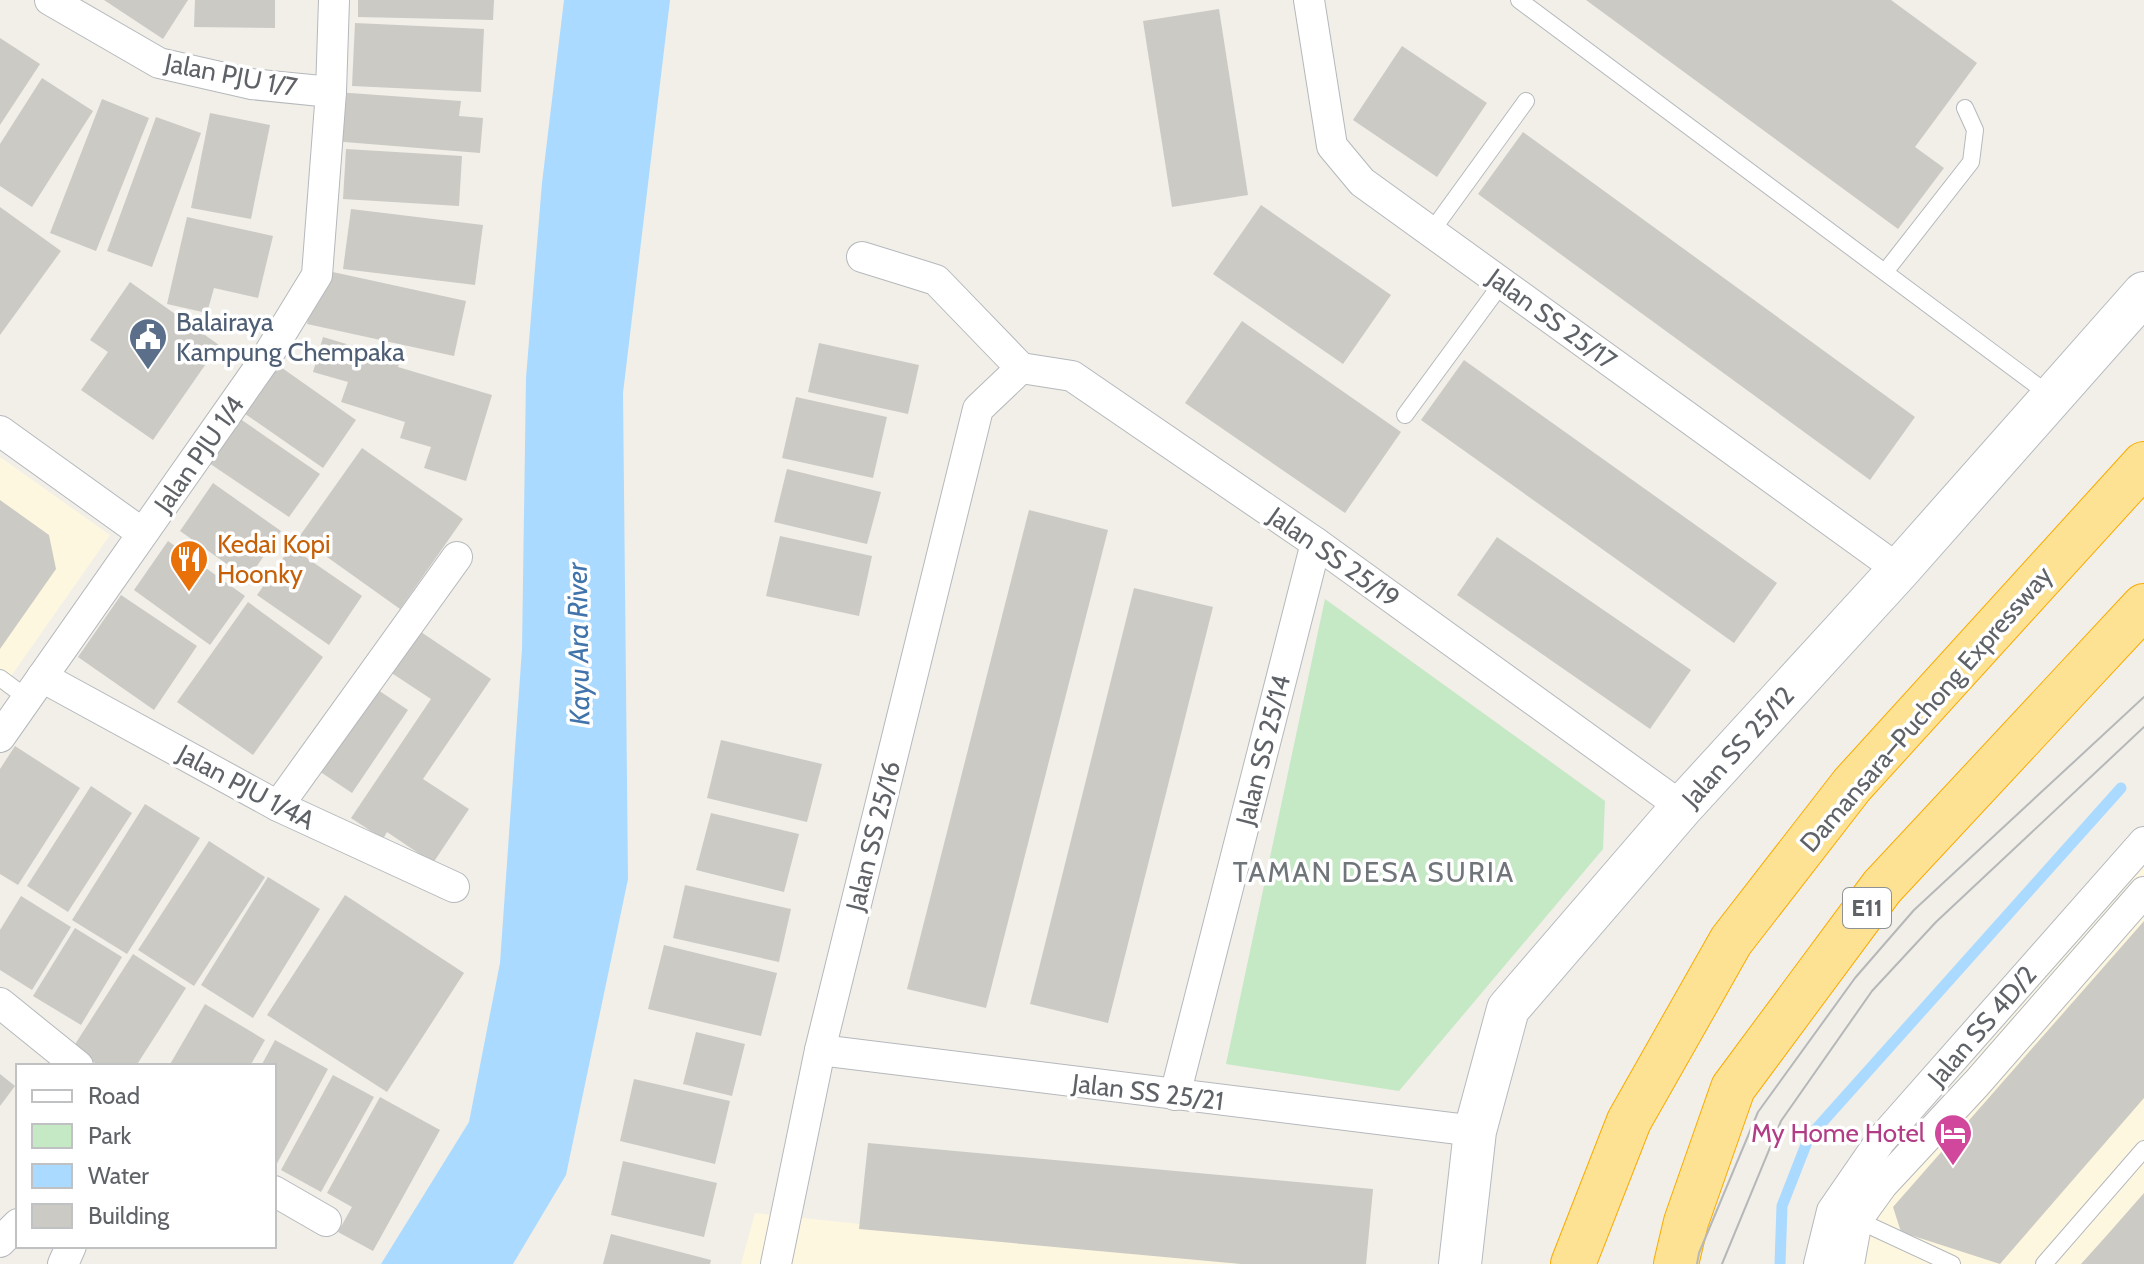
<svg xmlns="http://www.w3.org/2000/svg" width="2144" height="1264" viewBox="0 0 2144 1264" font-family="Cabin,sans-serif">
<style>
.commercial{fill:#fef7e0}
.green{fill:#c5e8c5}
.water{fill:#aadaff}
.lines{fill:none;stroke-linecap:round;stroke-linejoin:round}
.stream{stroke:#aadaff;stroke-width:11}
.building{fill:#cccac5}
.lane-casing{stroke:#b5b8bc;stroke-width:18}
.street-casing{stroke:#b5b8bc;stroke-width:32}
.secondary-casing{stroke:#b6babf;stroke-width:44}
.highway-casing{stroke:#f9ab00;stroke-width:46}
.lane{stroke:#fff;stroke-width:16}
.street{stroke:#fff;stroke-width:30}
.secondary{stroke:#fff;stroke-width:42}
.highway{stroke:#fde293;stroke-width:44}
.tram{stroke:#b6b7b8;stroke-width:2}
.labels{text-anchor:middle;stroke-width:7;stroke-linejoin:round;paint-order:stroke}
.shield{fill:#fff;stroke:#8f9295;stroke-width:2}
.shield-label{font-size:24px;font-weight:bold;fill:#5f6368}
.street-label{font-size:26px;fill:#5f6368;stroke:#fff}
.service-label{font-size:26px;fill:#4e5e75;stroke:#fff;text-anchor:start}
.food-label{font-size:26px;fill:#c56008;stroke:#fff;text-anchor:start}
.hotel-label{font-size:26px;fill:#b23c85;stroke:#fff;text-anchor:end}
.water-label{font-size:28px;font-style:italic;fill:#4174aa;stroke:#fff}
.neighbourhood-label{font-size:28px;letter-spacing:2px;fill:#70757a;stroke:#fff}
</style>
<rect width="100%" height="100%" fill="#f1efe8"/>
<!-- commercial -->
<g class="commercial">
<path d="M0,457L110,535L0,692Z"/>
<path d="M2144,866V1264H1836L1850,1202Z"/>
<path d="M755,1213L1243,1264H741Z"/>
</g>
<!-- green -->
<path class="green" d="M1325,599L1605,801L1603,849L1399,1091L1226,1064Z"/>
<!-- water -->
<path class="water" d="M564,0H670L623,393L628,879L566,1175L513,1264H381L469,1122L500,963L522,649L526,378L542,183Z"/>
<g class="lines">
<!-- stream -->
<path class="stream" d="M1780,1264L1782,1206L1809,1137L2121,788"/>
</g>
<!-- building -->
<g class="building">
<path d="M104,0H188L163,39Z"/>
<path d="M195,0H275V28L194,27Z"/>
<path d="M358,0H494L493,20L358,17Z"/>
<path d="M1586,0H1891L1977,63L1915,147L1944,168L1898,229Z"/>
<path d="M1219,9L1248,195L1172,207L1143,21Z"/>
<path d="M355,23L484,29L481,92L352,86Z"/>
<path d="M0,38L40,64L0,125Z"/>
<path d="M1402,46L1487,103L1437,177L1353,120Z"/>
<path d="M42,78L93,111L32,207L0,186V144Z"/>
<path d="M336,92L461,101L459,116L483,118L480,153L332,141Z"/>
<path d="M102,99L149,118L96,251L50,233Z"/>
<path d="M210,113L270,125L251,219L191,208Z"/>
<path d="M156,117L201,133L152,267L107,251Z"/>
<path d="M1523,132L1915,417L1870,480L1478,194Z"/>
<path d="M346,149L462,156L459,206L343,199Z"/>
<path d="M1261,205L1391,295L1343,364L1213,274Z"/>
<path d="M0,207L61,251L0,335Z"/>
<path d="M351,209L483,225L475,285L343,269Z"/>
<path d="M187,217L273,236L258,298L214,288L207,313L167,304Z"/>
<path d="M319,269L466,301L454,356L307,324Z"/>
<path d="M130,282L219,345L153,440L81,390L108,352L90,340Z"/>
<path d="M1242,321L1401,432L1345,513L1185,403Z"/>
<path d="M323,337L400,360L398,367L492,395L466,481L424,468L431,447L400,438L405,422L341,402L348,382L313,372Z"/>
<path d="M819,343L919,365L908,414L808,392Z"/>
<path d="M1464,360L1777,583L1734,643L1421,420Z"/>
<path d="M275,363L356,420L323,468L241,411Z"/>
<path d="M796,397L887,417L873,478L782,458Z"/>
<path d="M236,416L320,474L289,517L206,461Z"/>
<path d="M362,448L463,519L400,609L299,537Z"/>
<path d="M787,469L881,492L867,544L774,522Z"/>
<path d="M213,483L281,531L248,579L180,531Z"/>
<path d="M0,500L49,535L56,569L0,649Z"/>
<path d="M1029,510L1108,530L986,1008L907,989Z"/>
<path d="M780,536L872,556L859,616L766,596Z"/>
<path d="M1497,537L1691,670L1650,729L1457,595Z"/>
<path d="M168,541L245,596L210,645L134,590Z"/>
<path d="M291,547L362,596L329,645L257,595Z"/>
<path d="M1134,588L1213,607L1108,1023L1030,1004Z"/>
<path d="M121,595L197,646L154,710L78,657Z"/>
<path d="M248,602L323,657L253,755L177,702Z"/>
<path d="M412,626L491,679L423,779L469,809L433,863L387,832L383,839L351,818L431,699L384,668Z"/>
<path d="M375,688L408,710L352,793L319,771Z"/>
<path d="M721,740L822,764L807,822L707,798Z"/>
<path d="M15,746L80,788L18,885L0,874V769Z"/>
<path d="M91,786L132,813L68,912L27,886Z"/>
<path d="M145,804L200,838L127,954L72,920Z"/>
<path d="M711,813L799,834L784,892L696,870Z"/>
<path d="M209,841L265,877L194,986L138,950Z"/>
<path d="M268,877L320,909L253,1018L201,985Z"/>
<path d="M685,885L791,909L779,962L673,938Z"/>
<path d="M345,895L464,973L387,1092L267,1015Z"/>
<path d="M21,896L71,927L32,990L0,970V930Z"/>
<path d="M2144,921V1098L2000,1264L1901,1232L1893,1207Z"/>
<path d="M75,928L122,957L81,1025L33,996Z"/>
<path d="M664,945L777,973L761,1036L648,1009Z"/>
<path d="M133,954L186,988L136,1066H100L72,1049Z"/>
<path d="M205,1004L265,1040L250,1066H169Z"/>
<path d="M696,1032L745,1044L732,1096L683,1084Z"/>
<path d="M275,1040L328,1069L274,1169V1066H261Z"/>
<path d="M0,1074L15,1086L0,1106Z"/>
<path d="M333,1075L374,1097L321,1192L281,1170Z"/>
<path d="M634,1079L730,1101L715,1164L620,1141Z"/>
<path d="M380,1097L440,1130L373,1251L338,1232L352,1207L327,1193Z"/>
<path d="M868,1143L1373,1189L1366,1264H1241L859,1229Z"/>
<path d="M623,1161L717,1183L704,1237L611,1215Z"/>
<path d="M2144,1193V1264H2081L2108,1234Z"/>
<path d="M611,1234L711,1260L710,1264H603Z"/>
</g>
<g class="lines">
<defs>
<g id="lane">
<path d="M1519,0L2051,396"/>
<path d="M1431,232L1526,101"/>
<path d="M1885,272L1971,162L1975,130L1965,108"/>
<path d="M1405,415L1502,283"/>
<path d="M0,678L27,698"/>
<path d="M1853,1218L1952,1264"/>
<path d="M2044,1264L2144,1149"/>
</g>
<g id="street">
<path d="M50,0L159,63L251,84L331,92"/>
<path d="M1309,0L1332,146L1362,182L1899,570"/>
<path d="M862,257L936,280L1021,368"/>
<path d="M0,431L142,533"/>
<path d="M42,677L278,806L454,887"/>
<path d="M0,737L268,355L317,275L331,92L334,0"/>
<path d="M278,806L457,557"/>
<path d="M0,1003L78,1066"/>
<path d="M820,1050L1475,1131"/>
<path d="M1175,1095L1316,543"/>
<path d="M274,1191L326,1221"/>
<path d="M0,1242L18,1224"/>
<path d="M63,1264L71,1246"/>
<path d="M776,1264L820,1050L978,409L1021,368L1072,376L1316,543L1682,807"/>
<path d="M1819,1264L1832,1211L1881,1140L2144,842"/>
<path d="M1849,1264L1857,1220L1883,1184L1977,1083L2144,892"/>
</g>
<path id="secondary" d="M1460,1264L1475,1131L1508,1009L1682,807L1899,570L2144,293"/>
<g id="highway">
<path d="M1573,1264L1629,1121L1731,941L1852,785L2144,464"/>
<path d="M1676,1264L1686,1222L1733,1088L1882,887L2144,606"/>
</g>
</defs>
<!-- lane casing -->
<use href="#lane" class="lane-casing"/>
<!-- street casing -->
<use href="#street" class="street-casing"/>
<!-- secondary casing -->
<use href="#secondary" class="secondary-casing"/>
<!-- highway casing -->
<use href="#highway" class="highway-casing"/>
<!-- lane -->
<use href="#lane" class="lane"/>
<!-- street -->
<use href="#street" class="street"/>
<!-- secondary -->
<use href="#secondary" class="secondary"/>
<!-- highway -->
<use href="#highway" class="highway"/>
<!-- tram -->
<g class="tram">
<path d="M1697,1264L1699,1253L1758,1112L1855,978L1914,910L2144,697"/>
<path d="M1722,1264L1781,1121L1872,991L1936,922L2144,727"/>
</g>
</g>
<!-- icons -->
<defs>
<symbol id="civic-pin" viewBox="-11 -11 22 30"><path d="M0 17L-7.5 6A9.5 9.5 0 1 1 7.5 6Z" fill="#5c6f8a" stroke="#fff"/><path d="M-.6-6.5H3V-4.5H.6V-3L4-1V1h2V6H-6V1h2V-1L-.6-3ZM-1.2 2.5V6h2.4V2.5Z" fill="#fff"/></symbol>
<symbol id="restaurant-pin" viewBox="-11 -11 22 30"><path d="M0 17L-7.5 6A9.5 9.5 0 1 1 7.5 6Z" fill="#e8710a" stroke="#fff"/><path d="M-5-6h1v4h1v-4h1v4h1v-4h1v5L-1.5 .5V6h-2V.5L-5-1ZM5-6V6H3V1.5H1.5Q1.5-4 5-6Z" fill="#fff"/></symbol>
<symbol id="hotel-pin" viewBox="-11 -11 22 30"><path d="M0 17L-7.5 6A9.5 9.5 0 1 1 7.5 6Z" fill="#d1479c" stroke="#fff"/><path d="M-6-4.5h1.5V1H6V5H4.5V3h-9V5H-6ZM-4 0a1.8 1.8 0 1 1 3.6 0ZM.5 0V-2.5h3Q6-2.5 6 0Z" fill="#fff"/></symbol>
</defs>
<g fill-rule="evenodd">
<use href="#civic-pin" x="126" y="315" width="44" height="60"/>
<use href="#restaurant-pin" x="167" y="537" width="44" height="60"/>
<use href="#hotel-pin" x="1931" y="1111" width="44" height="60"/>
</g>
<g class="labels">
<!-- shield labels -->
<rect class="shield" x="1843" y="888" width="48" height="40" rx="6"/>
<g class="shield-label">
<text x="1867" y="916">E11</text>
</g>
<!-- street labels -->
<g class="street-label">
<text transform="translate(231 75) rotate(11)" y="9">Jalan PJU 1/7</text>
<text transform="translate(1552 319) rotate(36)" y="9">Jalan SS 25/17</text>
<text transform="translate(199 454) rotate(-55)" y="9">Jalan PJU 1/4</text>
<text transform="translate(1334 557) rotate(35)" y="9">Jalan SS 25/19</text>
<text transform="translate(1926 709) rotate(-49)" y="9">Damansara–Puchong Expressway</text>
<text transform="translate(1738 747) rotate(-48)" y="9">Jalan SS 25/12</text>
<text transform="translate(1263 750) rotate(-76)" y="9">Jalan SS 25/14</text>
<text transform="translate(246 787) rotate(28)" y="9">Jalan PJU 1/4A</text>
<text transform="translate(873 836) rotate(-76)" y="9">Jalan SS 25/16</text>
<text transform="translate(1982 1026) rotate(-49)" y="9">Jalan SS 4D/2</text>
<text transform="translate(1148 1092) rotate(7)" y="9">Jalan SS 25/21</text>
</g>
<!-- service labels -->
<g class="service-label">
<text x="176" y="331">Balairaya<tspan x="176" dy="30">Kampung Chempaka</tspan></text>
</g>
<!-- food labels -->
<g class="food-label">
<text x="217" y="553">Kedai Kopi<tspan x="217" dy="30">Hoonky</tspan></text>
</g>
<!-- hotel labels -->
<g class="hotel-label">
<text x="1925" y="1142">My Home Hotel</text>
</g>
<!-- water labels -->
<g class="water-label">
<text transform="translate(578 644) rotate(-91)" y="10">Kayu Ara River</text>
</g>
<!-- neighbourhood labels -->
<g class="neighbourhood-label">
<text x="1374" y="882">TAMAN DESA SURIA</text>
</g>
</g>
<!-- legend -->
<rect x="16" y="1064" width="260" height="184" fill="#ffffff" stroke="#bfc1c3" stroke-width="2"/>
<rect x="32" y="1090" width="40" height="12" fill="#ffffff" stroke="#bfc1c3" stroke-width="2"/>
<text x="88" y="1104" font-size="24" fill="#5f6368">Road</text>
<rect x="32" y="1124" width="40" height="24" fill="#c5e8c5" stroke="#bfc1c3" stroke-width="2"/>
<text x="88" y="1144" font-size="24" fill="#5f6368">Park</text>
<rect x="32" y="1164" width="40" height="24" fill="#aadaff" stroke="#bfc1c3" stroke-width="2"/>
<text x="88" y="1184" font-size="24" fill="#5f6368">Water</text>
<rect x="32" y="1204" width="40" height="24" fill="#cccac5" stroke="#bfc1c3" stroke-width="2"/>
<text x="88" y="1224" font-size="24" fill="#5f6368">Building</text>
</svg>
